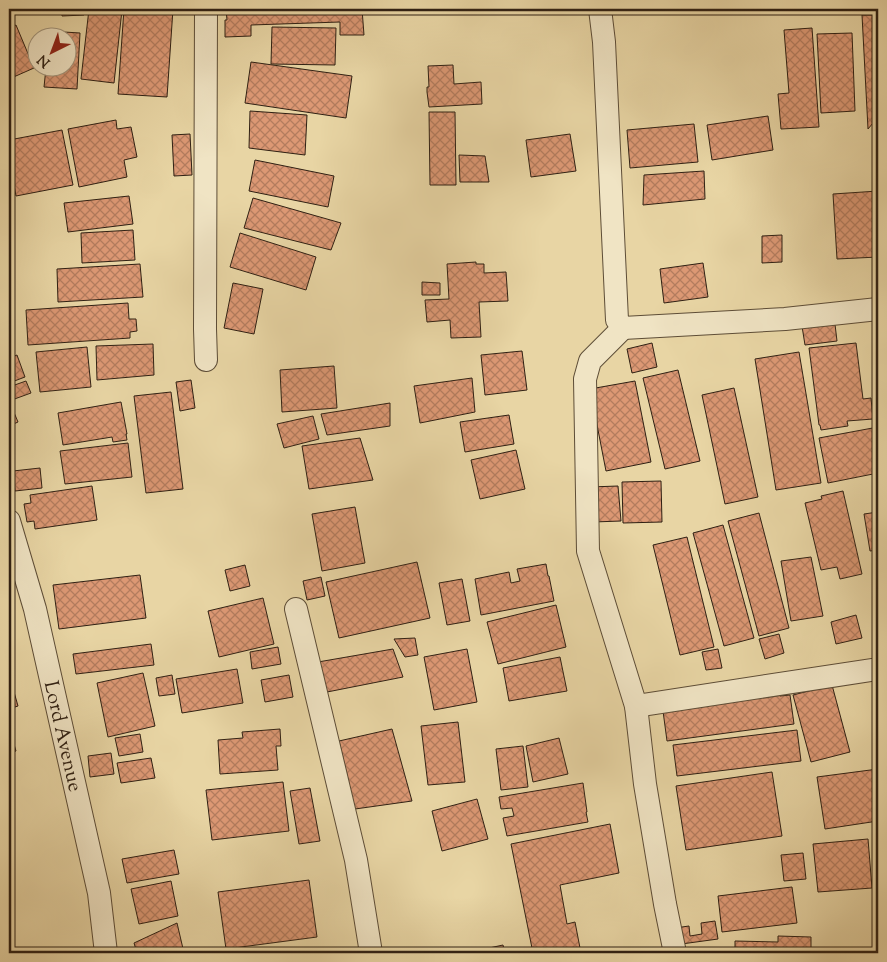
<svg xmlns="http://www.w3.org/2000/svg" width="887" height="962" viewBox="0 0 887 962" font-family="'Sorts Mill Goudy',serif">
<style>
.building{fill:url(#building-cross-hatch);stroke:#2f2013}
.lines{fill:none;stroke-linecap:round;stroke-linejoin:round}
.street-casing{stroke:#5d4d37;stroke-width:24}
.street{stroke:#f0e4c4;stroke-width:22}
.labels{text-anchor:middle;stroke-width:4;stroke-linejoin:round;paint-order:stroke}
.street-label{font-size:20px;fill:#2f2013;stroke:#f0e4c4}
</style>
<defs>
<pattern id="building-cross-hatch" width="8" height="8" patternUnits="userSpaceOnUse" patternTransform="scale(1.25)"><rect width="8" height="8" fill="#dc9874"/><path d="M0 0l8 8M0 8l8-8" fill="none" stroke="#b37c5e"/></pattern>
</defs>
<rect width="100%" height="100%" fill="#e8d5a4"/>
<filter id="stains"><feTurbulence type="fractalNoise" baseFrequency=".004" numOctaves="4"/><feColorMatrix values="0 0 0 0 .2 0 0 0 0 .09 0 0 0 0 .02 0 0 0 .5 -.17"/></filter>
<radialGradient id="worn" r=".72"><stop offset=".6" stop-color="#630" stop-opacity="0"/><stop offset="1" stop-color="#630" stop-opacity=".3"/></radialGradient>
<!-- building -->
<g class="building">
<path d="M62,9H83L84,15L62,16Z"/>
<path d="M89,9H109L122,10L114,83L81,79Z"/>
<path d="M124,9H173L167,97L118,94Z"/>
<path d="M226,9H362L364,35H340V22L251,25V36L225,37V20H227Z"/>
<path d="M862,15H878V117L868,129Z"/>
<path d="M16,25L34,68L9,79V28Z"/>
<path d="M272,27L336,28L335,65L271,64Z"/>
<path d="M812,28L819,127L781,129L778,94L789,93L784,30Z"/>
<path d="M48,31L80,33L77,89L44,87L46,68H68V38H48Z"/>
<path d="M852,33L855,111L821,113L817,34Z"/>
<path d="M251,62L352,76L346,118L245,103Z"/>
<path d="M453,65L454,84L481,82L482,104L429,107L427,92V87H429L428,66Z"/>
<path d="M250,111L307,115L305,155L249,148Z"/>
<path d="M429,112H455L456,185H430Z"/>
<path d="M768,116L773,150L712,160L707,125Z"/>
<path d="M116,120L117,129L131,127L137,157L124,160L127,177L79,187L68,129Z"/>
<path d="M694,124L698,162L630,168L627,130Z"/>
<path d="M62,130L73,185L16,196L9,158V140Z"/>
<path d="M190,134L192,175L174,176L172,135Z"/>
<path d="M570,134L576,171L531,177L526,140Z"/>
<path d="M459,155L485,156L489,182H460Z"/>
<path d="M255,160L334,176L328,207L249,191Z"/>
<path d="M704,171L705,199L643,205L644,175Z"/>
<path d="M878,191V257L837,259L833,194Z"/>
<path d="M129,196L133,224L68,232L64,203Z"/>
<path d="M253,198L341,223L331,250L244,228Z"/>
<path d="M133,230L135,260L82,263L81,233Z"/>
<path d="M240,233L316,257L306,290L230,267Z"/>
<path d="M782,235V262L762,263V236Z"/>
<path d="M476,262V264H484V273L506,272L508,301L479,302L481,337L451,338L450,320L427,322L425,300L449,299L447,264Z"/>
<path d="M703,263L708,297L664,303L660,269Z"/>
<path d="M140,264L143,297L58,302L57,269Z"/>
<path d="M422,282L440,283V295H422Z"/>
<path d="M233,283L263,289L254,334L224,328Z"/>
<path d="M128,303L129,319H136L137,331L130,332V338L28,345L26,310Z"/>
<path d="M834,316L837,341L805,345L801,320Z"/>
<path d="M652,343L657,367L632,373L627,349Z"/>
<path d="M856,343L863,399L871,398L873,419L847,421L848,426L821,430L820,425H819L809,348Z"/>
<path d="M153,344L154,375L97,380L96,346Z"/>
<path d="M87,347L91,387L40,392L36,352Z"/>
<path d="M522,351L527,390L485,395L481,355Z"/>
<path d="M799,352L821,483L776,490L755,359Z"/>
<path d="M17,355L25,377L9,383V358Z"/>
<path d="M334,366L337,408L282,412L280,370Z"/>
<path d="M678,370L700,461L665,469L643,378Z"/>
<path d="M472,378L475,412L420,423L414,386Z"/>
<path d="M191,380L195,408L180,411L176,382Z"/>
<path d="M26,381L31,393L9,401V387Z"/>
<path d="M635,381L651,462L606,471L590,389Z"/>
<path d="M734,388L758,497L725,504L702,395Z"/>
<path d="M171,392L183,489L146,493L134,396Z"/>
<path d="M121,402L127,434H126L127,440L113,442L112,437L63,445L58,413Z"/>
<path d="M10,403L18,422L9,426V404Z"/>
<path d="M390,403V426L327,435L321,414Z"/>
<path d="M509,415L514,444L465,452L460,422Z"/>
<path d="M313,416L319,439L284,448L277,424Z"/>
<path d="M878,427V473L828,483L819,438Z"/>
<path d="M360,438L373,480L309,489L302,446Z"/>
<path d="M128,443L132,477L65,484L60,451Z"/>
<path d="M516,450L525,489L480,499L471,460Z"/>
<path d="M40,468L42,488L15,491L13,471Z"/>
<path d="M661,481L662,522L623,523L622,482Z"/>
<path d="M92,486L97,520L35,529L34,521L27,522L24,504L31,503L30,495Z"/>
<path d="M618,486L621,521L593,522L590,487Z"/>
<path d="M843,491L862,574L840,579L837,567L821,570L805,503L822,499L821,496Z"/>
<path d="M355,507L365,563L322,571L312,514Z"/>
<path d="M878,512V550L870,551L864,514Z"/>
<path d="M759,513L789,628L759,636L728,521Z"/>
<path d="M723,525L754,638L724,646L693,533Z"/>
<path d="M687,537L714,647L680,655L653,545Z"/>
<path d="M811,557L823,616L791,621L781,561Z"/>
<path d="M417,562L430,618L339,638L326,582Z"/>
<path d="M546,564L548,576H549L554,601L481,615L475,579L509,572L511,583L520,581L517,569Z"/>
<path d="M245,565L250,586L230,591L225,570Z"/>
<path d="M140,575L146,618L59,629L53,585Z"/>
<path d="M321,577L325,596L307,600L303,581Z"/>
<path d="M462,579L470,621L447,625L439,583Z"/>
<path d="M263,598L274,644L219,657L208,611Z"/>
<path d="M556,605L566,647L498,664L487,622Z"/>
<path d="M856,615L862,638L836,644L831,622Z"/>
<path d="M779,634L784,653L765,659L759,639Z"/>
<path d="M415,638L418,655L405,657L394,639Z"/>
<path d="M151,644L154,665L76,674L73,654Z"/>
<path d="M278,647L281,664L252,669L250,652Z"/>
<path d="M393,649L403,677L322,693L318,662Z"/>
<path d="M467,649L477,702L434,710L424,657Z"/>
<path d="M718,649L722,668L706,670L702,652Z"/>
<path d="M560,657L567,691L509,701L503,668Z"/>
<path d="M237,669L243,703L182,713L176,679Z"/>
<path d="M143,673L155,726L108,737L97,683Z"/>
<path d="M172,675L175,694L159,696L156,678Z"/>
<path d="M289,675L293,697L265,702L261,680Z"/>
<path d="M832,685L850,752L811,762L793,695Z"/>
<path d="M779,688L780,696L790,695L794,724L667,741L663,711Z"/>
<path d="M14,692L18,706L9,709V694Z"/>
<path d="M458,722L465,782L428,785L421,726Z"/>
<path d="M280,729L281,746H276L278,770L220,774L218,740L243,738L242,732Z"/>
<path d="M392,729L412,801L355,809L339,741Z"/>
<path d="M797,730L801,761L677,776L673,745Z"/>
<path d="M10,731L16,751L9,753V732Z"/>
<path d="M140,734L143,752L119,756L115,738Z"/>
<path d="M559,738L568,774L533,782L526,746Z"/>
<path d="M523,746L528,787L501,790L496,749Z"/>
<path d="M111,753L114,774L90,777L88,756Z"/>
<path d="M151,758L155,778L121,783L117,763Z"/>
<path d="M878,769V821L825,829L817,777Z"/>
<path d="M772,772L782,836L686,850L676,786Z"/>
<path d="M283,782L289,831L212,840L206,790Z"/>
<path d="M583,783L587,812H586L588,822L507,836L503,818L514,816L512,808L501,809L499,797Z"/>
<path d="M310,788L320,841L299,844L290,791Z"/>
<path d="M477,799L488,839L442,851L432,811Z"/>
<path d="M610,824L619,873L560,885L567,924L575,922L580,948L555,953H533L511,844Z"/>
<path d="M868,839L872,888L818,892L813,844Z"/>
<path d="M174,850L179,874L127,883L122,859Z"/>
<path d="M803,853L806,879L784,881L781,855Z"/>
<path d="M309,880L317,937L226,949L218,892Z"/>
<path d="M171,881L178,916L139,924L131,889Z"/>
<path d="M792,887L797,923L722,932L718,896Z"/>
<path d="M715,921L718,939L674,945L675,928L689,926L690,936L702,934L701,923Z"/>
<path d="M177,923L184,953H137L134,943Z"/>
<path d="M778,936L811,937V951H809V953H735V941L778,942Z"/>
<path d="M503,945L505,953H466Z"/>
</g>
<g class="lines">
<defs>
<g id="street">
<path d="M206,9L205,329L206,360"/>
<path d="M600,9L604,42L617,320L623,328L590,361L585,379L588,551L636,706L645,784L665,904L675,953"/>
<path d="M623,328L785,319L878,309"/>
<path d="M9,521L35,609L99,893L106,953"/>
<path d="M296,609L356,860L371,953"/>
<path d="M636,706L878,669"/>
</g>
</defs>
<!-- street casing -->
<use href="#street" class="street-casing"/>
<!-- street -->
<use href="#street" class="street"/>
</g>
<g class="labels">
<!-- street labels -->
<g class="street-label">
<text transform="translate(64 736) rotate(77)" y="7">Lord Avenue</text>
</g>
</g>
<!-- margin -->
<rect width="887" height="962" fill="none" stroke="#e8d5a4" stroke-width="30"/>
<rect x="10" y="10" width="867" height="942" fill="none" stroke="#2f2013" stroke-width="2.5"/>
<rect x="15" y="15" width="857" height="932" fill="none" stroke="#2f2013"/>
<!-- north arrow -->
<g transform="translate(52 52) rotate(222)"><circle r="24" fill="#f0e4c4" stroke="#a3967d"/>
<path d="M0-4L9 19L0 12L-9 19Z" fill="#8f2418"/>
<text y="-8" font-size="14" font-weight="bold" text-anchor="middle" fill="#2f2013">N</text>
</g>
<rect width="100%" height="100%" filter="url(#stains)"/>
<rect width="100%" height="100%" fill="url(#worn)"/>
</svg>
